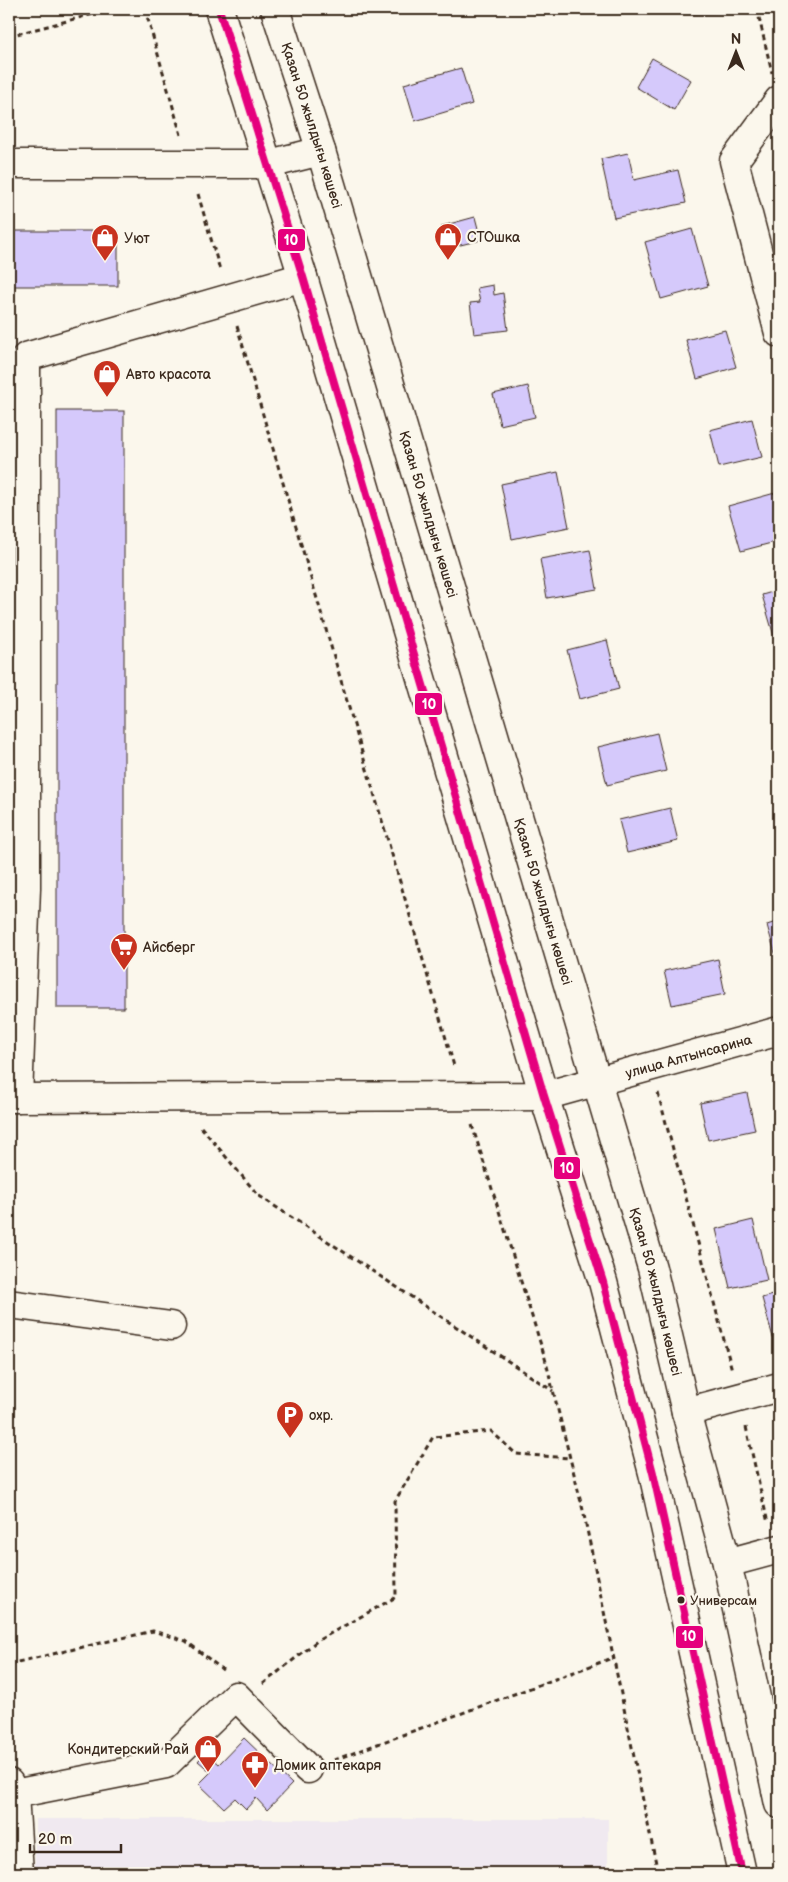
<svg xmlns="http://www.w3.org/2000/svg" width="788" height="1882" viewBox="0 0 788 1882" font-family="'Balsamiq Sans',sans-serif">
<style>
.built{fill:#f0e9f0}
.building{fill:#d5c9fb;stroke:#3b2a1e}
.lines{fill:none;stroke-linecap:round;stroke-linejoin:round}
.minor-casing{stroke:#3b2a1e;stroke-width:31}
.path{stroke:#3b2a1e;stroke-width:3;stroke-dasharray:5 4;stroke-linecap:butt}
.minor{stroke:#fbf7ec;stroke-width:28}
.bus-1-casing{stroke:#fbf7ec;stroke-width:11}
.bus-1{stroke:#e5007d;stroke-width:8}
.bus-dot{fill:#3b2a1e;stroke:#fbf7ec;stroke-width:2}
.labels{text-anchor:middle;stroke-width:4.5;stroke-linejoin:round;paint-order:stroke}
.bus-label{font-size:13px;fill:#3b2a1e;stroke:#fbf7ec;text-anchor:start}
.street-label{font-size:14px;fill:#3b2a1e;stroke:#fbf7ec}
.poi-label{font-size:14px;fill:#3b2a1e;stroke:#fbf7ec;text-anchor:start}
.line-badge{stroke:#fbf7ec;stroke-width:2}
.badge-label{font-size:14px;text-anchor:middle;font-weight:bold;fill:#fff}
</style>
<rect width="100%" height="100%" fill="#fbf7ec"/>
<filter id="ink" filterUnits="userSpaceOnUse"><feTurbulence type="fractalNoise" baseFrequency=".02" numOctaves="2"/><feDisplacementMap in="SourceGraphic" scale="10" xChannelSelector="R" yChannelSelector="G"/><feConvolveMatrix kernelMatrix="1 2 1 2 8 2 1 2 1" color-interpolation-filters="sRGB"/></filter>
<g filter="url(#ink)">
<!-- built -->
<rect class="built" x="35" y="1819" width="573" height="54"/>
<!-- building -->
<g class="building">
<path d="M692,9H730V12L693,14Z"/>
<path d="M652,58L691,80L674,110L636,87Z"/>
<path d="M461,68L472,104L415,121L404,84Z"/>
<path d="M628,153L634,180L678,170L686,203L614,218L601,159Z"/>
<path d="M475,217L481,240L448,248L442,226Z"/>
<path d="M692,229L708,286L661,299L645,242Z"/>
<rect x="9" y="231" width="109" height="55"/>
<path d="M493,285L494,295L503,293L508,330L474,334L470,303L480,302L477,288Z"/>
<path d="M725,330L736,367L697,379L686,340Z"/>
<path d="M528,386L535,417L500,425L493,394Z"/>
<rect x="57" y="411" width="67" height="597"/>
<path d="M752,419L762,457L719,467L710,430Z"/>
<path d="M558,472L569,527L512,539L501,484Z"/>
<path d="M775,493L779,509V541L741,551L728,506Z"/>
<path d="M590,550L597,589L547,598L540,559Z"/>
<path d="M779,590V642L776,643L762,595Z"/>
<path d="M607,640L619,689L580,699L567,650Z"/>
<path d="M657,733L666,771L607,785L598,747Z"/>
<path d="M670,808L678,841L627,853L619,820Z"/>
<path d="M779,921V967L767,925Z"/>
<path d="M718,959L725,994L672,1005L664,971Z"/>
<path d="M747,1093L755,1130L708,1140L700,1103Z"/>
<path d="M753,1220L767,1280L730,1288L716,1229Z"/>
<path d="M779,1293V1340L774,1341L762,1298Z"/>
<path d="M244,1738L292,1784L267,1810L256,1798L246,1809L235,1798L224,1808L199,1784L211,1772L198,1761L206,1752L219,1764Z"/>
</g>
<g class="lines">
<defs>
<g id="minor">
<path d="M219,9L303,277L544,1096L603,1282L653,1473L742,1873"/>
<path id="s1" d="M275,9L321,151L652,1268L686,1412L727,1563L779,1804"/>
<path d="M779,100L734,161L779,333"/>
<path d="M9,164H269L321,151"/>
<path id="s2" d="M9,1098L544,1096L779,1031"/>
<path d="M18,1098L26,888V357L303,277"/>
<path d="M9,1304L171,1326"/>
<path d="M686,1412L779,1387"/>
<path d="M727,1563L779,1549"/>
<path d="M9,1783L14,1794L19,1873"/>
<path d="M14,1794L166,1764L236,1696L308,1769"/>
</g>
</defs>
<!-- minor casing -->
<use href="#minor" class="minor-casing"/>
<!-- path -->
<g class="path">
<path d="M145,9L181,135"/>
<path d="M757,9L772,73"/>
<path d="M9,36L113,9"/>
<path d="M198,194L220,270"/>
<path d="M237,326L454,1066"/>
<path d="M658,1093L732,1370"/>
<path d="M472,1125L545,1358L583,1510L658,1873"/>
<path d="M201,1127L258,1195L553,1391"/>
<path d="M746,1427L768,1523"/>
<path d="M9,1664L153,1631L186,1641L223,1670"/>
<path d="M263,1684L317,1641L396,1597L395,1501L433,1437L491,1431L516,1454L570,1458"/>
<path d="M334,1760L615,1657"/>
</g>
<!-- minor -->
<use href="#minor" class="minor"/>
<defs>
<path id="bus-1" d="M219,9L303,277L544,1096L603,1282L653,1473L742,1873"/>
</defs>
<!-- bus-1 casing -->
<use href="#bus-1" class="bus-1-casing"/>
<!-- bus-1 -->
<use href="#bus-1" class="bus-1"/>
</g>
</g>
<!-- icons -->
<defs>
<symbol id="shop-pin" viewBox="-11 -11 22 30"><path d="M0 17L-7.5 6A9.5 9.5 0 1 1 7.5 6Z" fill="#c8321e" stroke="#fbf7ec"/><path d="M-5-2.5h2.3a2.7 3.5 0 0 1 5.4 0H5L5.5 6h-11ZM-1.5-2.5h3a1.5 2.3 0 0 0-3 0Z" fill="#fff"/></symbol>
<symbol id="supermarket-pin" viewBox="-11 -11 22 30"><path d="M0 17L-7.5 6A9.5 9.5 0 1 1 7.5 6Z" fill="#c8321e" stroke="#fbf7ec"/><path d="M-6-5.5h2.5l.6 2H6L4.5 2H-2.5L-4.4-4H-6ZM-1.5 3.2a1.3 1.3 0 1 0 .1 0ZM3 3.2a1.3 1.3 0 1 0 .1 0Z" fill="#fff"/></symbol>
<symbol id="parking-pin" viewBox="-11 -11 22 30"><path d="M0 17L-7.5 6A9.5 9.5 0 1 1 7.5 6Z" fill="#c8321e" stroke="#fbf7ec"/><path d="M-3.5-5.5H1a3.5 3.5 0 0 1 0 7H-1V5.5H-3.5ZM-1-3.4V-.6H.8a1.4 1.4 0 0 0 0-2.8Z" fill="#fff"/></symbol>
<symbol id="pharmacy-pin" viewBox="-11 -11 22 30"><path d="M0 17L-7.5 6A9.5 9.5 0 1 1 7.5 6Z" fill="#c8321e" stroke="#fbf7ec"/><path d="M-2-6h4v4h4v4h-4v4h-4v-4h-4v-4h4Z" fill="#fff"/></symbol>
</defs>
<g fill-rule="evenodd">
<use href="#shop-pin" x="432" y="221" width="32" height="43"/>
<use href="#shop-pin" x="89" y="222" width="32" height="43"/>
<use href="#shop-pin" x="91" y="358" width="32" height="43"/>
<use href="#supermarket-pin" x="108" y="931" width="32" height="43"/>
<use href="#parking-pin" x="274" y="1399" width="32" height="43"/>
<use href="#shop-pin" x="192" y="1733" width="32" height="43"/>
<use href="#pharmacy-pin" x="239" y="1749" width="32" height="43"/>
</g>
<!-- markers -->
<circle class="bus-dot" cx="681" cy="1600" r="4.5"/>
<g class="labels">
<!-- bus labels -->
<g class="bus-label">
<text x="690" y="1605">Универсам</text>
</g>
<!-- street labels -->
<g class="street-label">
<text dy="5" stroke="none"><textPath href="#s1" startOffset="122">Қазан 50 жылдығы көшесі</textPath></text>
<text dy="5" stroke="none"><textPath href="#s1" startOffset="528">Қазан 50 жылдығы көшесі</textPath></text>
<text dy="5" stroke="none"><textPath href="#s1" startOffset="932">Қазан 50 жылдығы көшесі</textPath></text>
<text dy="5" stroke="none"><textPath href="#s2" startOffset="685">улица Алтынсарина</textPath></text>
<text dy="5" stroke="none"><textPath href="#s1" startOffset="1338">Қазан 50 жылдығы көшесі</textPath></text>
</g>
<!-- poi labels -->
<g class="poi-label">
<text x="467" y="242">СТОшка</text>
<text x="124" y="243">Уют</text>
<text x="126" y="379">Авто красота</text>
<text x="143" y="952">Айсберг</text>
<text x="309" y="1420">охр.</text>
<text x="189" y="1754" text-anchor="end">Кондитерский Рай</text>
<text x="274" y="1770">Домик аптекаря</text>
</g>
</g>
<g class="line-badge">
<rect x="277" y="228" width="29" height="24" rx="5" fill="#e5007d"/>
<rect x="414" y="692" width="29" height="24" rx="5" fill="#e5007d"/>
<rect x="553" y="1156" width="28" height="24" rx="5" fill="#e5007d"/>
<rect x="675" y="1625" width="29" height="24" rx="5" fill="#e5007d"/>
</g>
<g class="badge-label">
<text x="291" y="245">10</text>
<text x="429" y="709">10</text>
<text x="567" y="1173">10</text>
<text x="689" y="1641">10</text>
</g>
<!-- margin -->
<rect width="788" height="1882" fill="none" stroke="#fbf7ec" stroke-width="30"/>
<rect x="15" y="15" width="758" height="1852" fill="none" stroke="#3b2a1e" stroke-width="2" filter="url(#ink)"/>
<!-- north arrow -->
<g transform="translate(736 52)" stroke="#fbf7ec" stroke-width="4" paint-order="stroke">
<path d="M0-4L9 19L0 12L-9 19Z" fill="#3b2a1e"/>
<text y="-8" font-size="14" font-weight="bold" text-anchor="middle" fill="#3b2a1e">N</text>
</g>
<!-- scale -->
<path d="M30 1844v8h91v-8" fill="none" stroke="#3b2a1e" stroke-width="2.5"/>
<text x="38" y="1844" font-size="15" fill="#3b2a1e" stroke="#fbf7ec" stroke-width="4" paint-order="stroke">20 m</text>
</svg>
